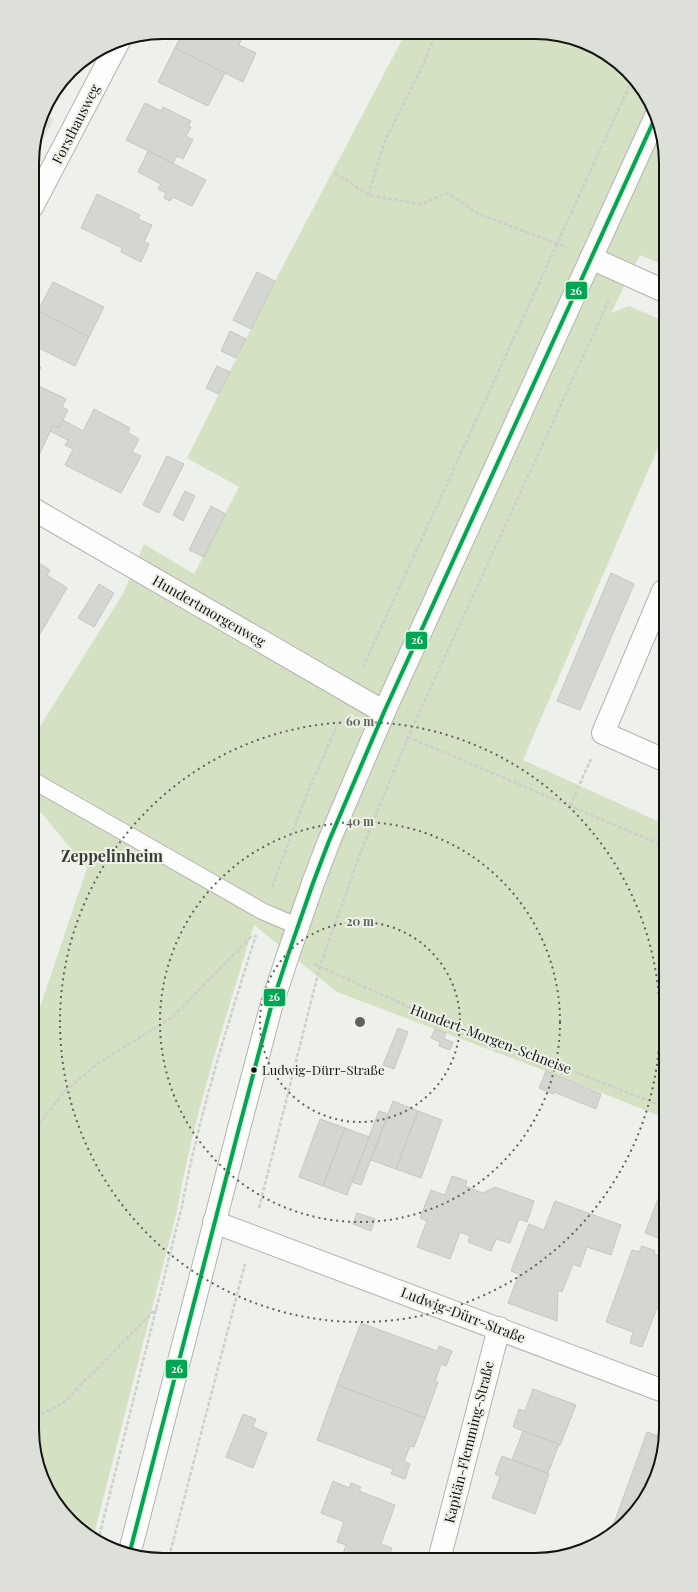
<svg xmlns="http://www.w3.org/2000/svg" width="698" height="1592" viewBox="0 0 698 1592" font-family="'Playfair Display',serif">
<style>
.built{fill:#dfe4d9}
.green{fill:#d4e1c3}
.building{fill:#d4d6d2;stroke:#c6c7c3}
.lines{fill:none;stroke-linecap:round;stroke-linejoin:round}
.lane-casing{stroke:#b2b4b0;stroke-width:18}
.street-casing{stroke:#b2b4b0;stroke-width:24}
.secondary-casing{stroke:#b2b4b0;stroke-width:24}
.path{stroke:#cecfcd;stroke-width:2.5;stroke-dasharray:4 2;stroke-linecap:butt}
.lane{stroke:#fcfdfc;stroke-width:16}
.street{stroke:#fcfdfc;stroke-width:22}
.secondary{stroke:#fcfdfc;stroke-width:22}
.bus-1-casing{stroke:#eef2e9;stroke-width:7}
.bus-1{stroke:#00a651;stroke-width:4}
.ring{fill:none;stroke:#60615d;stroke-width:2;stroke-dasharray:2 4}
.bus-dot{fill:#131411;stroke:#eef2e9;stroke-width:1.5}
.labels{text-anchor:middle;stroke-width:4;stroke-linejoin:round;paint-order:stroke}
.bus-label{font-size:13px;fill:#131411;stroke:#eef2e9;text-anchor:start}
.street-label{font-size:14px;fill:#131411;stroke:#eef2e9}
.quarter-label{font-size:16px;font-weight:bold;fill:#393c35;stroke:#eef2e9}
.rim{fill:none;stroke:#131411;stroke-width:2}
.centre{fill:#60615d;stroke:#eef2e9;stroke-width:2}
.ring-label{font-size:12px;text-anchor:middle;font-weight:bold;fill:#60615d;stroke:#eef2e9;stroke-width:4;stroke-linejoin:round;paint-order:stroke}
.line-badge{stroke:#eef2e9;stroke-width:1.5}
.badge-label{font-size:11px;text-anchor:middle;font-weight:bold;fill:#fff}
</style>
<rect width="100%" height="100%" fill="#eef0eb"/>
<!-- built -->
<path class="built" d="M43,113L54,119L32,160V154Z"/>
<!-- green -->
<path class="green" d="M405,34H560L622,65L648,97L662,129V264L640,255L611,313L629,306L662,320L663,436L523,760L664,824L665,1118L546,1071L337,992L254,925C225,1020 194,1114 177,1211L93,1538L71,1522L36,1463L35,1022L87,868L34,804V736L124,592L144,544L194,574L239,487L187,458L275,281Z"/>
<!-- building -->
<g class="building">
<path d="M183,32H226L241,40L239,45L256,53L243,82L175,48Z"/>
<path d="M175,48L225,73L208,106L158,82Z"/>
<path d="M145,103L161,111L163,107L191,121L188,126L191,127L186,136L193,140L183,159L177,156L173,163L126,140Z"/>
<path d="M148,151L206,180L192,206L173,197L170,201L164,198L166,193L158,189L161,184L138,172Z"/>
<path d="M97,194L140,215L138,219L152,225L144,242L149,244L141,262L121,252L122,248L81,228Z"/>
<path d="M257,272L275,281L251,329L233,320Z"/>
<path d="M53,282L104,307L89,337L38,311Z"/>
<path d="M38,311L89,337L75,366L33,345V321Z"/>
<path d="M230,331L246,339L236,358L221,351Z"/>
<path d="M33,345L39,348L33,360Z"/>
<path d="M33,364L41,367L33,383Z"/>
<path d="M217,366L230,372L219,394L206,388Z"/>
<path d="M33,383L66,399L62,407L68,410L59,428L53,425L39,455L33,452Z"/>
<path d="M94,409L130,428L128,433L139,439L132,452L141,456L121,493L65,465L73,449L65,445L68,440L50,431L53,425L59,428L63,420L83,431Z"/>
<path d="M167,456L184,464L159,513L143,505Z"/>
<path d="M185,491L195,496L183,521L173,515Z"/>
<path d="M211,506L226,514L204,557L189,550Z"/>
<path d="M37,562L50,570L47,575L67,588L37,639L34,637V568Z"/>
<path d="M611,573L634,584L580,710L557,701Z"/>
<path d="M99,584L114,593L94,627L78,618Z"/>
<path d="M398,1028L408,1032L394,1069L383,1065Z"/>
<path d="M435,1029L446,1033L444,1039L453,1042L450,1050L439,1046L440,1042L431,1038Z"/>
<path d="M546,1071L601,1094L596,1109L554,1092L553,1094L539,1088Z"/>
<path d="M393,1101L418,1111L396,1169L371,1160Z"/>
<path d="M379,1111L388,1114L361,1185L352,1182Z"/>
<path d="M418,1111L442,1120L421,1178L396,1169Z"/>
<path d="M320,1119L345,1128L323,1186L299,1177Z"/>
<path d="M345,1128L369,1137L347,1195L323,1186Z"/>
<path d="M452,1176L467,1181L465,1186L483,1193L495,1187L534,1201L527,1222L519,1219L510,1243L496,1239L491,1251L468,1242L470,1236L460,1232L450,1259L417,1247L427,1221L420,1218L431,1190L445,1195Z"/>
<path d="M658,1199L665,1202V1236L664,1240L645,1233Z"/>
<path d="M555,1201L621,1225L611,1255L587,1247L580,1267L573,1264L562,1292L558,1290L557,1321L508,1303L519,1274L511,1271L529,1224L544,1230Z"/>
<path d="M357,1213L375,1219L371,1231L353,1224Z"/>
<path d="M642,1246L655,1251L654,1254L665,1258V1311L657,1308L642,1347L630,1343L633,1332L606,1322L632,1250L639,1252Z"/>
<path d="M361,1323L437,1351L439,1346L452,1351L446,1366L441,1364L435,1381L438,1382L425,1418L337,1385Z"/>
<path d="M337,1385L425,1418L414,1447L410,1446L404,1461L410,1464L405,1479L391,1474L393,1469L317,1440Z"/>
<path d="M533,1389L576,1405L560,1445L513,1427L519,1409L525,1411Z"/>
<path d="M243,1414L256,1419L253,1427L267,1433L253,1468L226,1457Z"/>
<path d="M523,1431L559,1444L548,1473L512,1460Z"/>
<path d="M647,1432L665,1439L656,1479L639,1509L618,1528L613,1526Z"/>
<path d="M502,1456L549,1474L535,1514L492,1498L500,1477L495,1474Z"/>
<path d="M333,1481L349,1488L351,1483L361,1487L359,1491L395,1505L381,1544L392,1548L389,1556L347,1557L343,1555L346,1545L337,1542L344,1522L321,1513Z"/>
</g>
<g class="lines">
<defs>
<path id="lane" d="M34,781L262,911L297,926"/>
<g id="street">
<path d="M32,207L119,41"/>
<path d="M591,258L662,290"/>
<path d="M33,509L384,712"/>
<path d="M663,591L603,733L664,760"/>
<path d="M214,1222L666,1392"/>
<path d="M440,1556L499,1328"/>
</g>
<path id="secondary" d="M129,1555L239,1128L271,1007L288,955L313,883L329,841L384,712L656,116"/>
</defs>
<!-- lane casing -->
<use href="#lane" class="lane-casing"/>
<!-- street casing -->
<use href="#street" class="street-casing"/>
<!-- secondary casing -->
<use href="#secondary" class="secondary-casing"/>
<!-- path -->
<g class="path">
<path d="M335,173L368,195L421,204L447,193L479,214L566,247"/>
<path d="M368,195L385,141L422,67L436,34"/>
<path d="M363,667L633,78"/>
<path d="M408,737L664,846"/>
<path d="M570,806L591,759"/>
<path d="M272,887L306,796L340,719"/>
<path d="M314,964L418,1011L665,1107"/>
<path d="M35,1129L64,1092L100,1062L171,1018L253,935"/>
<path d="M259,1208L320,966L361,851L408,737L610,298"/>
<path d="M36,1417L63,1403L157,1308"/>
<path d="M98,1541L182,1206C199,1114 228,1024 256,935"/>
<path d="M169,1557L245,1264"/>
</g>
<!-- lane -->
<use href="#lane" class="lane"/>
<!-- street -->
<use href="#street" class="street"/>
<!-- secondary -->
<use href="#secondary" class="secondary"/>
<defs>
<path id="bus-1" d="M129,1555L239,1128L271,1007L288,955L313,883L329,841L384,712L656,116"/>
</defs>
<!-- bus-1 casing -->
<use href="#bus-1" class="bus-1-casing"/>
<!-- bus-1 -->
<use href="#bus-1" class="bus-1"/>
</g>
<!-- distance rings -->
<g class="ring">
<circle cx="360" cy="1022" r="100"/>
<circle cx="360" cy="1022" r="200"/>
<circle cx="360" cy="1022" r="300"/>
</g>
<!-- markers -->
<circle class="bus-dot" cx="254" cy="1070" r="3.5"/>
<g class="labels">
<!-- bus labels -->
<g class="bus-label">
<text x="262" y="1075">Ludwig-Dürr-Straße</text>
</g>
<!-- street labels -->
<g class="street-label">
<text transform="translate(76 124) rotate(-63)" y="5">Forsthausweg</text>
<text transform="translate(209 611) rotate(30)" y="5">Hundertmorgenweg</text>
<text transform="translate(491 1039) rotate(21)" y="5">Hundert-Morgen-Schneise</text>
<text transform="translate(463 1315) rotate(21)" y="5">Ludwig-Dürr-Straße</text>
<text transform="translate(469 1442) rotate(-76)" y="5">Kapitän-Flemming-Straße</text>
</g>
<!-- quarter labels -->
<g class="quarter-label">
<text x="112" y="862">Zeppelinheim</text>
</g>
</g>
<!-- crop -->
<path d="M0 0H698V1592H0ZM163 39H535A124 124 0 0 1 659 163V1429A124 124 0 0 1 535 1553H163A124 124 0 0 1 39 1429V163A124 124 0 0 1 163 39Z" fill="#dce0d8" fill-rule="evenodd"/>
<path class="rim" d="M163 39H535A124 124 0 0 1 659 163V1429A124 124 0 0 1 535 1553H163A124 124 0 0 1 39 1429V163A124 124 0 0 1 163 39Z"/>
<circle cx="360" cy="1022" r="6" class="centre"/>
<g class="ring-label">
<text x="360" y="726">60 m</text>
<text x="360" y="826">40 m</text>
<text x="360" y="926">20 m</text>
</g>
<g class="line-badge">
<rect x="565" y="281" width="23" height="19" rx="4" fill="#00a651"/>
<rect x="405" y="631" width="23" height="19" rx="4" fill="#00a651"/>
<rect x="263" y="988" width="23" height="19" rx="4" fill="#00a651"/>
<rect x="165" y="1359" width="23" height="20" rx="4" fill="#00a651"/>
</g>
<g class="badge-label">
<text x="576" y="295">26</text>
<text x="417" y="644">26</text>
<text x="274" y="1001">26</text>
<text x="177" y="1373">26</text>
</g>
</svg>
